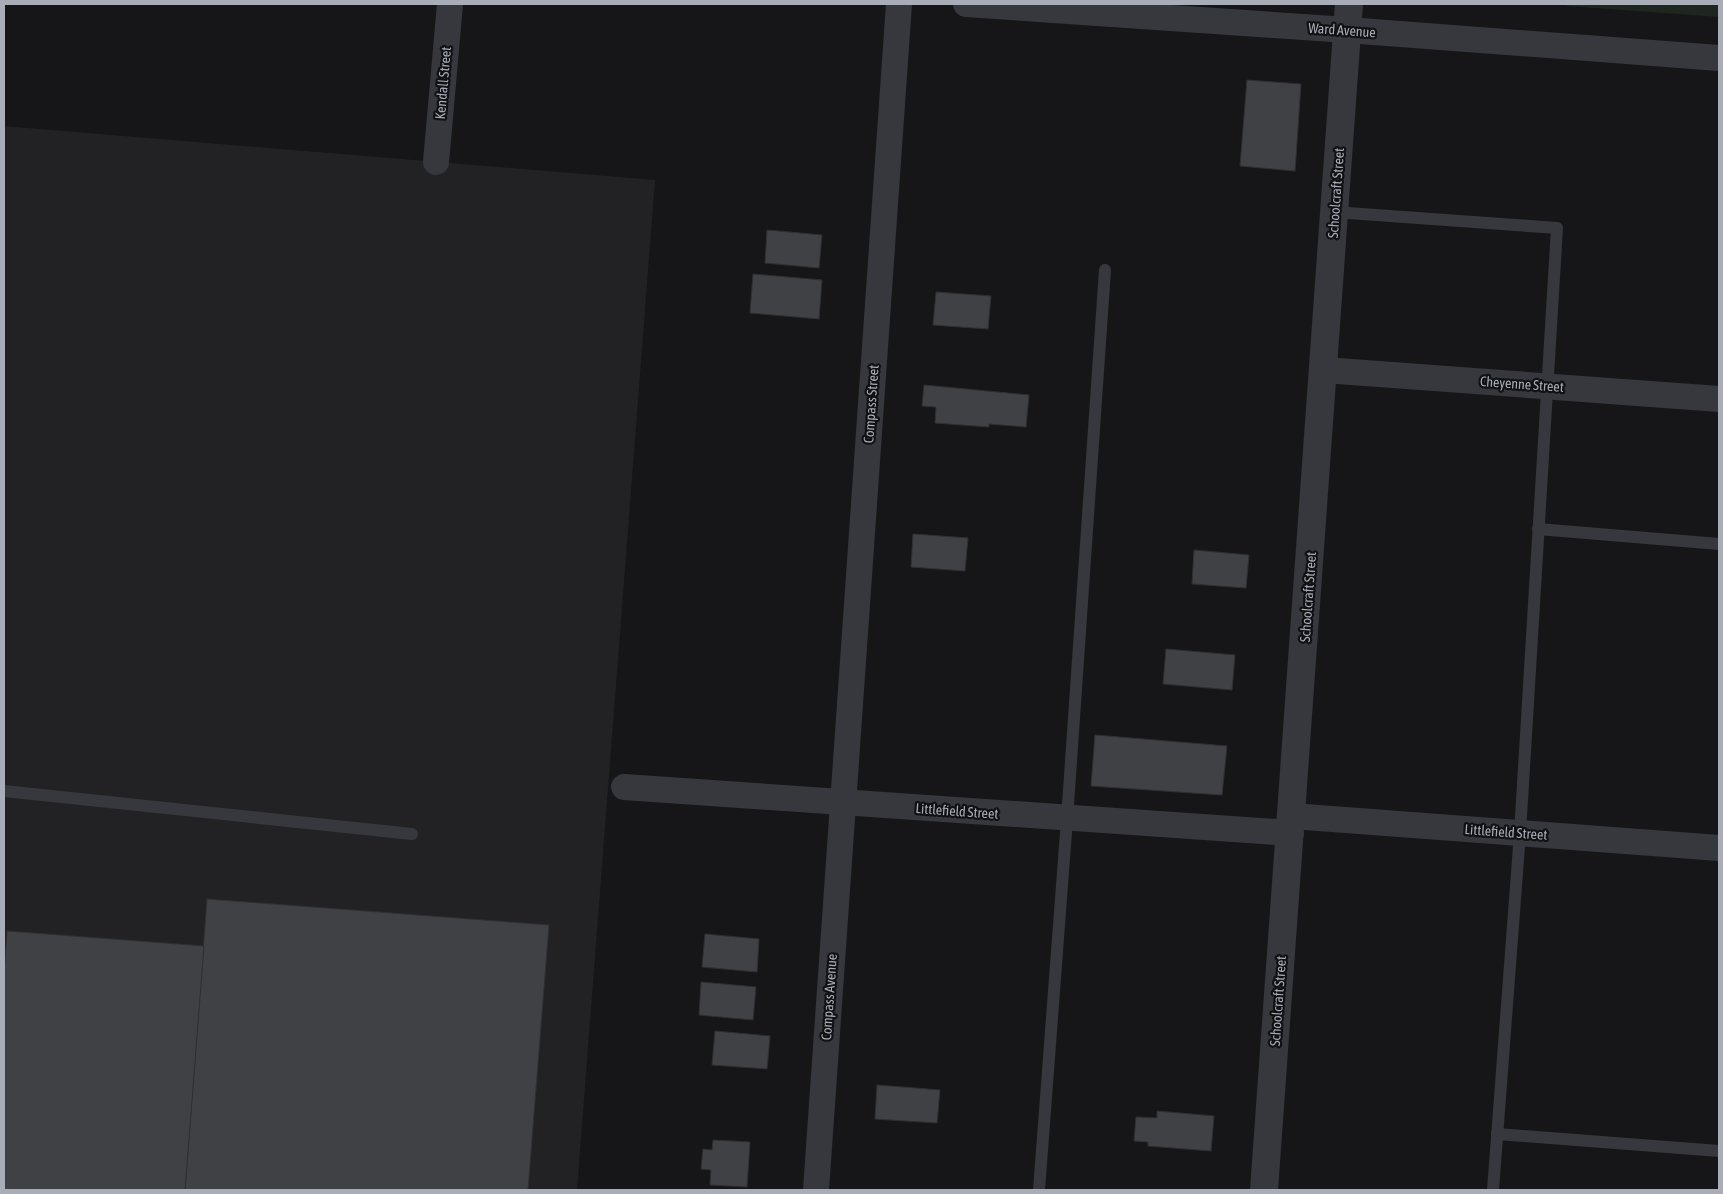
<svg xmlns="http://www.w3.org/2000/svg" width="1723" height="1194" viewBox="0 0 1723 1194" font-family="'Asap Condensed',sans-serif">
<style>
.built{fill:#222225}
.green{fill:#1e261f}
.building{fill:#404145;stroke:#303034}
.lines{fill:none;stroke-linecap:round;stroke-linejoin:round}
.service{stroke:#37383d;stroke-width:12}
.minor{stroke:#37383d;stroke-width:26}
.tertiary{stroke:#37383d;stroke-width:28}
.labels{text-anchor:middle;stroke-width:4.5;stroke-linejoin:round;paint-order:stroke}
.street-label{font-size:14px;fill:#a8adb8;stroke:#111113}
</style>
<rect width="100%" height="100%" fill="#161618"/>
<!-- built -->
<path class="built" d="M4,126L655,180L577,1190H4Z"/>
<!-- green -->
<path class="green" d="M1567,4H1719V17L1567,6Z"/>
<!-- building -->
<g class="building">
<path d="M1247,80L1301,84L1295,171L1240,166Z"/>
<path d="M767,230L822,235L819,268L765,263Z"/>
<path d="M753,274L822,280L819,319L750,313Z"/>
<path d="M936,292L991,296L988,329L933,325Z"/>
<path d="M924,385L1029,395L1026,427L989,424V427L935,423L936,407L922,406Z"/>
<path d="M913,534L968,538L965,571L911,567Z"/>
<path d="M1194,550L1249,555L1246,588L1192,584Z"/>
<path d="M1166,649L1235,655L1232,690L1163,684Z"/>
<path d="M1095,735L1227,746L1222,795L1091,786Z"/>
<path d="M207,899L549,925L528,1190H185Z"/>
<path d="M7,931L204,946L185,1190H4V975Z"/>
<path d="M705,934L759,939L757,972L702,967Z"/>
<path d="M701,982L756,987L753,1020L699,1015Z"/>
<path d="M715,1031L770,1036L767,1069L712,1065Z"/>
<path d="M877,1085L940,1090L937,1123L875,1119Z"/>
<path d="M1157,1111L1214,1116L1211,1151L1148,1146V1142L1134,1141L1136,1117L1157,1118Z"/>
<path d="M713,1140L750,1142L747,1187L710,1185L711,1170L701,1169L703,1149L712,1150Z"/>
</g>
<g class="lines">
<!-- service -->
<g class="service">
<path d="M1334,212L1557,228L1520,833L1493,1190"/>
<path d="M1538,529L1719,544"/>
<path d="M4,791L412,834"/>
<path d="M1497,1134L1719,1151"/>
<path d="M1039,1190L1067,819L1105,270"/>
</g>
<!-- minor -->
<g class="minor">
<path d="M966,4L1347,30L1719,58"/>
<path d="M436,162L450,4"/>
<path d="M1324,370L1719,399"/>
<path d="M624,787L1291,833"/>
<path d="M1292,816L1719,848"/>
<path d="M816,1190L899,4"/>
</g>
<!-- tertiary -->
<path class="tertiary" d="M1264,1190L1349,4"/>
</g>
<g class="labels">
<!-- street labels -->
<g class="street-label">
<text transform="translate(1342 30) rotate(4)" y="5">Ward Avenue</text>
<text transform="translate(443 83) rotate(-85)" y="5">Kendall Street</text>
<text transform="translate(1336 193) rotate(-86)" y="5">Schoolcraft Street</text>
<text transform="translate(1522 384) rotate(4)" y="5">Cheyenne Street</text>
<text transform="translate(871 404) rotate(-86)" y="5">Compass Street</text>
<text transform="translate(1308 597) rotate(-86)" y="5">Schoolcraft Street</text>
<text transform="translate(957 811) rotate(4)" y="5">Littlefield Street</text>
<text transform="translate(1506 832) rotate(4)" y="5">Littlefield Street</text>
<text transform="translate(829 997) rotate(-86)" y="5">Compass Avenue</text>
<text transform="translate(1278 1001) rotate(-86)" y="5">Schoolcraft Street</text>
</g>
</g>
<!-- border -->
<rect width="1723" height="1194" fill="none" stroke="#a8adb8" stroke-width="10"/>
</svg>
